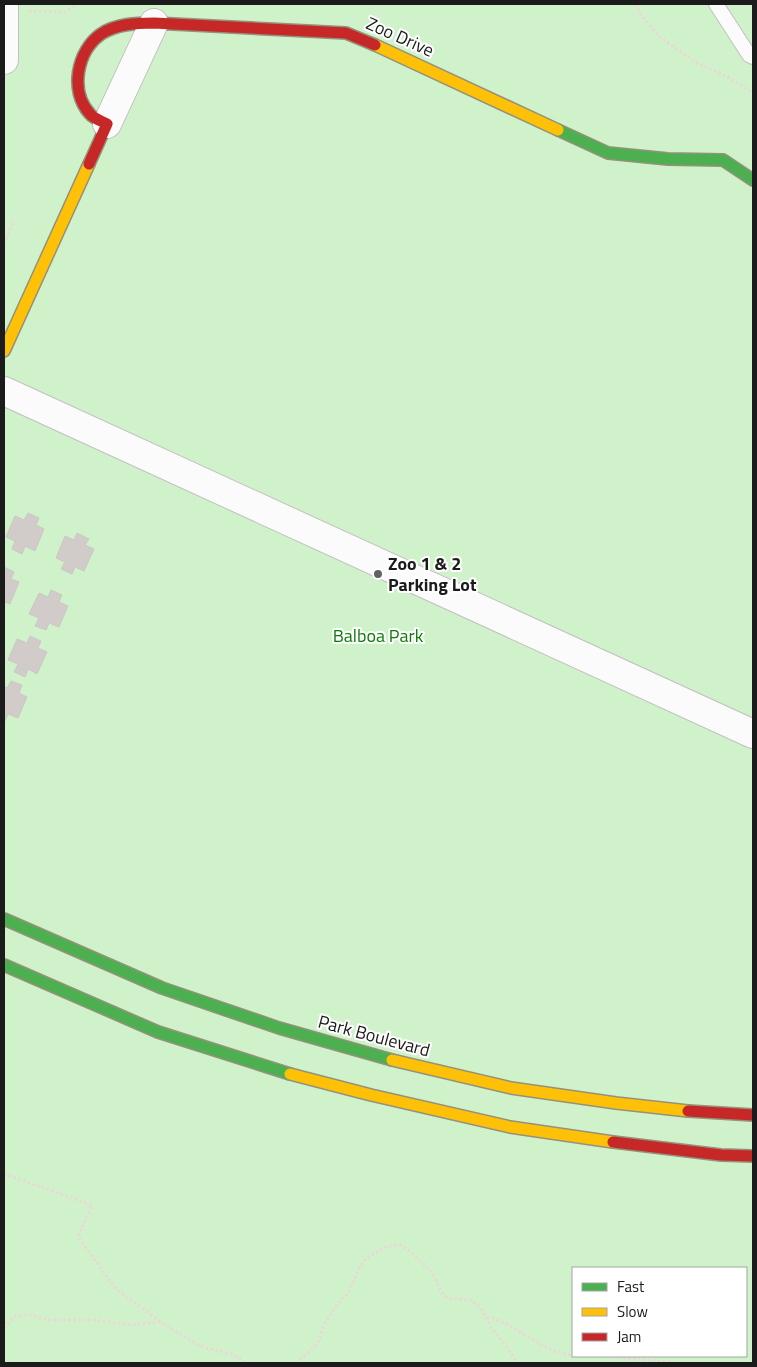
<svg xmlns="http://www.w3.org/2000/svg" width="757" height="1367" viewBox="0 0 757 1367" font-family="'Titillium Web',sans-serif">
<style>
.park{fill:#d0f2cb;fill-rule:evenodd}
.building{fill:#d1ccc9;stroke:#cdc7c4}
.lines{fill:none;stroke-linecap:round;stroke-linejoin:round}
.lane-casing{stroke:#c2c1bf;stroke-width:16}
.street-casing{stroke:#c2c1bf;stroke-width:30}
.fast-casing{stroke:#94927a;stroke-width:14}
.slow-casing{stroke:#94927a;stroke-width:14}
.jam-casing{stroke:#94927a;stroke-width:14}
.path{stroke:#ead7d6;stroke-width:3;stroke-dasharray:2.5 2.5;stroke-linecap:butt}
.lane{stroke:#fcfbfb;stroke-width:14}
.street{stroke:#fcfbfb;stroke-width:28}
.fast{stroke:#4caf50;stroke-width:11}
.slow{stroke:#ffc107;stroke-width:11}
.jam{stroke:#c62828;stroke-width:11}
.poi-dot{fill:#636261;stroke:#fff;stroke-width:2}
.labels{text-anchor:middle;stroke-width:4;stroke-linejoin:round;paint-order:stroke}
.street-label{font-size:18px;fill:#1b1b1b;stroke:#fff}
.poi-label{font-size:18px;font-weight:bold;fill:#1b1b1b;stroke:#fff;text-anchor:start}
.park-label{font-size:18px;fill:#0b7b06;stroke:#fff}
</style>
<rect width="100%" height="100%" fill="#eae6e2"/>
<!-- park -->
<path class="park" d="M4,4H753V1363H4ZM573,1268H746V1356H573Z"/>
<!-- building -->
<g class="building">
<path d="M28,513L39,518L36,525L44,529L35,551L25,546L22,554L12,549L15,541L6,537L15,516L24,520Z"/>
<path d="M77,533L89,539L85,545L94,549L84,571L75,567L72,574L61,569L65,562L56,558L65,536L74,540Z"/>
<path d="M4,567L14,572L11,579L19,582L10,604L4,602Z"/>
<path d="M51,590L62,595L59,602L68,606L59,627L49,623L46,630L35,626L39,618L29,614L39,593L48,597Z"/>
<path d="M30,636L41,641L38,648L47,652L37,674L28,669L25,677L14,672L18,664L8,660L17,639L27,643Z"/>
<path d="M11,681L22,685L19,693L27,697L18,718L8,714L5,721H4V686L7,688Z"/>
</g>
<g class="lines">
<defs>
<path id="lane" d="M716,4L749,55L753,57"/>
<g id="street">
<path d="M4,60V4"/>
<path d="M107,124L154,23"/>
<path d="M4,391L753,734"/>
</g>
<g id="fast">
<path d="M558,130L608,153L668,159L723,160L753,180"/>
<path d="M4,919L162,988L279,1028L392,1060"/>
<path d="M4,965L158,1032L290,1074"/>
</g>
<g id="slow">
<path d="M375,45L558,130"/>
<path d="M4,351L89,164"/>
<path d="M392,1060L511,1088L616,1103L688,1111"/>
<path d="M290,1074L371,1095L510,1127L613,1142"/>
</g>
<g id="jam">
<path d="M89,164L107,124C102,121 94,119 90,114C69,91 77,51 101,34C116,24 136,23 154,23L346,33L375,45"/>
<path d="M688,1111L753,1115"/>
<path d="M613,1142L721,1155L753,1156"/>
</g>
</defs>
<!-- lane casing -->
<use href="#lane" class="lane-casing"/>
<!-- street casing -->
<use href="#street" class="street-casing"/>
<!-- fast casing -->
<use href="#fast" class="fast-casing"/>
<!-- slow casing -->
<use href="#slow" class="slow-casing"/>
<!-- jam casing -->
<use href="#jam" class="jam-casing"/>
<!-- path -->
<g class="path">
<path d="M636,4L640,14L659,36L695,62L726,76L753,93"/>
<path d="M29,11L65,12L78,4"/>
<path d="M4,244L14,220"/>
<path d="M4,1174L92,1205L78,1237L116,1289L161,1322"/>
<path d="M487,1317C519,1324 540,1353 573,1355"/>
<path d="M4,1328C7,1325 10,1320 13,1318C22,1312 38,1316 47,1320H98L125,1325L161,1322L197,1344L205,1348L231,1354L239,1358L245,1363"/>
<path d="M608,1356L678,1363"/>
<path d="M296,1363L317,1345L326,1321L340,1301L349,1292L359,1268L366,1258L388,1246L400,1245C410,1251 430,1267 435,1278C440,1288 438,1289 447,1298L470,1300L480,1307L492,1329L507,1347L517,1363"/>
<path d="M691,1363H696"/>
</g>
<!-- lane -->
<use href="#lane" class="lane"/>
<!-- street -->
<use href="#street" class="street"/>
<!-- fast -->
<use href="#fast" class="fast"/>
<!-- slow -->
<use href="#slow" class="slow"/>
<!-- jam -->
<use href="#jam" class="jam"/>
</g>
<!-- markers -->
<circle class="poi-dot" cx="378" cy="574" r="5"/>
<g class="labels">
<!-- street labels -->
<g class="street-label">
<text transform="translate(400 37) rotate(24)" y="6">Zoo Drive</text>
<text transform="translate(374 1036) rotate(15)" y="6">Park Boulevard</text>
</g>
<!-- poi labels -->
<g class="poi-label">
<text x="388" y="570">Zoo 1 &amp; 2<tspan x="388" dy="21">Parking Lot</tspan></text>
</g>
<!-- park labels -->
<g class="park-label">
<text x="378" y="642">Balboa Park</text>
</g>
</g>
<!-- border -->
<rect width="757" height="1367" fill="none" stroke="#1b1b1b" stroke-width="10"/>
<!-- legend -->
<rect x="572" y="1267" width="175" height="90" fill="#ffffff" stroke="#a4a4a4"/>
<rect x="582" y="1283" width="25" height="8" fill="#4caf50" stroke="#a4a4a4"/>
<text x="617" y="1292" font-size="15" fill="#1b1b1b">Fast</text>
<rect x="582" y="1308" width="25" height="8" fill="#ffc107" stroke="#a4a4a4"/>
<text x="617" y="1317" font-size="15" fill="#1b1b1b">Slow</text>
<rect x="582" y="1333" width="25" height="8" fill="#c62828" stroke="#a4a4a4"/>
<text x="617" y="1342" font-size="15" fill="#1b1b1b">Jam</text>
</svg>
